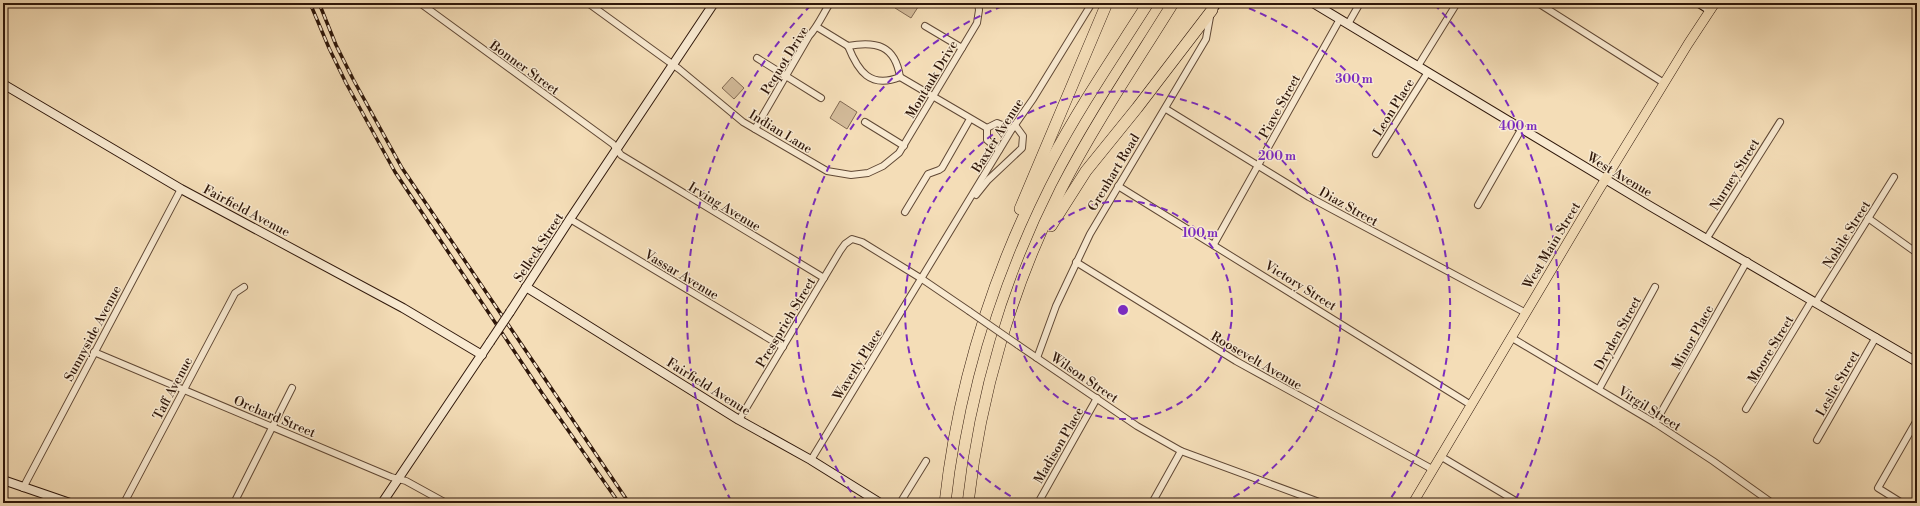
<svg xmlns="http://www.w3.org/2000/svg" width="1920" height="506" viewBox="0 0 1920 506" font-family="'Libre Bodoni',serif">
<style>
.green{fill:#d3bb9a;stroke:#816952}
.lines{fill:none;stroke-linecap:round;stroke-linejoin:round}
.street-casing{stroke:#604835;stroke-width:8}
.secondary-casing{stroke:#2f170a;stroke-width:10}
.primary-casing{stroke:#2f170a;stroke-width:10}
.highway-casing{stroke:#2f170a;stroke-width:12}
.street{stroke:#f8e9d0;stroke-width:6}
.secondary{stroke:#f8e9d0;stroke-width:8}
.primary{stroke:#f4ddb7;stroke-width:9}
.highway{stroke:#f4ddb7;stroke-width:11}
.rail-casing{stroke:#2f170a;stroke-width:3.5}
.rail{stroke:#f8e9d0;stroke-width:2;stroke-dasharray:6;stroke-linecap:butt}
.street-bridge-casing{stroke:#604835;stroke-width:8;stroke-linecap:butt}
.secondary-bridge-casing{stroke:#2f170a;stroke-width:10;stroke-linecap:butt}
.street-bridge{stroke:#f8e9d0;stroke-width:6}
.secondary-bridge{stroke:#f8e9d0;stroke-width:8}
.ring{fill:none;stroke:#7b2cbf;stroke-width:2;stroke-dasharray:7 5}
.labels{text-anchor:middle;stroke-width:3;stroke-linejoin:round;paint-order:stroke}
.street-label{font-size:13px;fill:#2f170a;stroke:#f8e9d0}
.centre{fill:#7b2cbf;stroke:#f8e9d0;stroke-width:2}
.ring-label{font-size:12px;text-anchor:middle;font-weight:bold;fill:#7b2cbf;stroke:#f8e9d0;stroke-width:3;stroke-linejoin:round;paint-order:stroke}
</style>
<rect width="100%" height="100%" fill="#f4ddb7"/>
<filter id="stains"><feTurbulence type="fractalNoise" baseFrequency=".005" numOctaves="4"/><feColorMatrix values="0 0 0 0 .2 0 0 0 0 .09 0 0 0 0 .02 0 0 0 .5 -.17"/></filter>
<radialGradient id="worn" r=".72"><stop offset=".6" stop-color="#630" stop-opacity="0"/><stop offset="1" stop-color="#630" stop-opacity=".3"/></radialGradient>
<!-- green -->
<g class="green">
<path d="M898,3H919L920,4L911,18L895,8Z"/>
<path d="M732,77L744,88L734,99L722,88Z"/>
<path d="M840,101L857,112L847,129L830,118Z"/>
</g>
<g class="lines">
<defs>
<g id="street">
<path d="M420,3L613,144L621,155L824,278"/>
<path d="M588,3L679,69L743,122L827,171L851,175L868,173L883,166L899,153L977,23L979,10L978,3"/>
<path d="M1538,3L1664,83"/>
<path d="M1348,24L1360,3"/>
<path d="M925,26L962,48"/>
<path d="M817,27L848,46"/>
<path d="M848,46C876,41 895,45 900,77"/>
<path d="M848,46C858,71 870,89 900,77"/>
<path d="M757,58L821,98"/>
<path d="M1418,66L1457,3"/>
<path d="M900,77L987,128"/>
<path d="M1166,109L1309,197L1526,313"/>
<path d="M865,122L904,146"/>
<path d="M755,129L809,36C818,26 823,14 830,3"/>
<path d="M999,150L987,140V128L997,123L1012,129"/>
<path d="M1376,154L1428,72"/>
<path d="M1118,186L1471,405"/>
<path d="M976,195L988,180L1022,148L1023,136L1015,125"/>
<path d="M1478,205L1522,128"/>
<path d="M905,212L928,174L939,170L942,168L970,119"/>
<path d="M1868,218L1917,253"/>
<path d="M570,219L783,347"/>
<path d="M1707,238L1780,122"/>
<path d="M1214,244L1340,19"/>
<path d="M1076,262L1236,361L1432,469"/>
<path d="M1816,302L1894,177"/>
<path d="M1512,338L1655,423L1713,461L1772,503"/>
<path d="M1018,345L1137,426L1181,451L1322,503"/>
<path d="M94,352L391,477L406,481L446,503"/>
<path d="M1037,358L1056,306L1090,234L1206,39L1210,17"/>
<path d="M1599,389L1655,287"/>
<path d="M1746,409L1812,300"/>
<path d="M739,420L840,251L845,244L852,239L862,242L922,279L969,311"/>
<path d="M1655,423L1747,261"/>
<path d="M1817,440L1876,337"/>
<path d="M1440,456L1519,503"/>
<path d="M811,460L1012,129L1033,99L1092,3"/>
<path d="M23,488L181,189"/>
<path d="M124,503L235,293L244,287"/>
<path d="M234,503L292,388"/>
<path d="M900,503L926,461"/>
<path d="M1038,503L1097,398"/>
<path d="M1152,503L1181,451"/>
<path d="M1902,503L1878,488L1917,420"/>
</g>
<g id="secondary">
<path d="M1313,3L1650,206L1917,362"/>
<path d="M1699,3L1710,10"/>
<path d="M1212,10L1217,3"/>
<path d="M3,84L181,189L403,308L482,355"/>
<path d="M526,287L739,420L811,460L880,503"/>
<path d="M510,312L570,219L714,3"/>
<path d="M3,480L70,503"/>
<path d="M382,503L490,342"/>
</g>
<path id="primary" d="M1413,503L1597,193L1688,44L1715,3"/>
<g id="highway">
<path d="M1020,209L1107,3"/>
<path d="M1051,226L1086,171L1137,108L1212,10"/>
<path d="M945,503C958,384 995,267 1051,161C1080,106 1115,55 1148,3"/>
<path d="M968,503C980,395 1012,286 1061,189C1094,125 1135,64 1173,3"/>
</g>
</defs>
<!-- street casing -->
<use href="#street" class="street-casing"/>
<!-- secondary casing -->
<use href="#secondary" class="secondary-casing"/>
<!-- primary casing -->
<use href="#primary" class="primary-casing"/>
<!-- highway casing -->
<use href="#highway" class="highway-casing"/>
<!-- street -->
<use href="#street" class="street"/>
<!-- secondary -->
<use href="#secondary" class="secondary"/>
<!-- primary -->
<use href="#primary" class="primary"/>
<!-- highway -->
<use href="#highway" class="highway"/>
<defs>
<g id="rail">
<path d="M310,3L329,48L346,83L395,172L542,393L619,503"/>
<path d="M319,3L336,45L353,79L402,168L629,503"/>
</g>
</defs>
<!-- rail casing -->
<use href="#rail" class="rail-casing"/>
<!-- rail -->
<use href="#rail" class="rail"/>
<defs>
<path id="street-bridge" d="M969,311L1018,345"/>
<path id="secondary-bridge" d="M490,342L510,312"/>
</defs>
<!-- street-bridge casing -->
<use href="#street-bridge" class="street-bridge-casing"/>
<!-- secondary-bridge casing -->
<use href="#secondary-bridge" class="secondary-bridge-casing"/>
<!-- street-bridge -->
<use href="#street-bridge" class="street-bridge"/>
<!-- secondary-bridge -->
<use href="#secondary-bridge" class="secondary-bridge"/>
</g>
<!-- distance rings -->
<g class="ring">
<circle cx="1123" cy="310" r="109"/>
<path d="M1021 502A218 218 0 1 1 1225 502"/>
<path d="M858 502A327 327 0 0 1 1008 4M1238 4A327 327 0 0 1 1388 502"/>
<path d="M731 501A436 436 0 0 1 812 4M1434 4A436 436 0 0 1 1515 501"/>
</g>
<g class="labels">
<!-- street labels -->
<g class="street-label">
<text transform="translate(784 60) rotate(-58)" y="5">Pequot Drive</text>
<text transform="translate(525 67) rotate(36)" y="5">Bonner Street</text>
<text transform="translate(931 79) rotate(-59)" y="5">Montauk Drive</text>
<text transform="translate(1279 106) rotate(-61)" y="5">Piave Street</text>
<text transform="translate(1393 107) rotate(-58)" y="5">Leon Place</text>
<text transform="translate(781 131) rotate(31)" y="5">Indian Lane</text>
<text transform="translate(997 135) rotate(-58)" y="5">Baxter Avenue</text>
<text transform="translate(1113 172) rotate(-59)" y="5">Grenhart Road</text>
<text transform="translate(1620 174) rotate(31)" y="5">West Avenue</text>
<text transform="translate(1734 174) rotate(-58)" y="5">Nurney Street</text>
<text transform="translate(725 206) rotate(31)" y="5">Irving Avenue</text>
<text transform="translate(1349 206) rotate(29)" y="5">Diaz Street</text>
<text transform="translate(247 210) rotate(28)" y="5">Fairfield Avenue</text>
<text transform="translate(1846 234) rotate(-58)" y="5">Nobile Street</text>
<text transform="translate(1551 245) rotate(-59)" y="5">West Main Street</text>
<text transform="translate(538 247) rotate(-57)" y="5">Selleck Street</text>
<text transform="translate(682 274) rotate(31)" y="5">Vassar Avenue</text>
<text transform="translate(1301 285) rotate(32)" y="5">Victory Street</text>
<text transform="translate(785 322) rotate(-59)" y="5">Pressprich Street</text>
<text transform="translate(92 333) rotate(-62)" y="5">Sunnyside Avenue</text>
<text transform="translate(1617 333) rotate(-61)" y="5">Dryden Street</text>
<text transform="translate(1692 337) rotate(-61)" y="5">Minor Place</text>
<text transform="translate(1770 349) rotate(-59)" y="5">Moore Street</text>
<text transform="translate(1257 360) rotate(30)" y="5">Roosevelt Avenue</text>
<text transform="translate(857 364) rotate(-58)" y="5">Waverly Place</text>
<text transform="translate(1085 377) rotate(34)" y="5">Wilson Street</text>
<text transform="translate(1837 383) rotate(-60)" y="5">Leslie Street</text>
<text transform="translate(709 386) rotate(32)" y="5">Fairfield Avenue</text>
<text transform="translate(172 388) rotate(-62)" y="5">Taff Avenue</text>
<text transform="translate(1650 408) rotate(32)" y="5">Virgil Street</text>
<text transform="translate(275 416) rotate(23)" y="5">Orchard Street</text>
<text transform="translate(1058 445) rotate(-60)" y="5">Madison Place</text>
</g>
</g>
<circle cx="1123" cy="310" r="6" class="centre"/>
<g class="ring-label">
<text x="1354" y="83">300 m</text>
<text x="1518" y="130">400 m</text>
<text x="1277" y="160">200 m</text>
<text x="1200" y="237">100 m</text>
</g>
<!-- margin -->
<rect width="1920" height="506" fill="none" stroke="#f4ddb7" stroke-width="16"/>
<rect x="4" y="4" width="1912" height="498" fill="none" stroke="#2f170a" stroke-width="2"/>
<rect x="8" y="8" width="1904" height="490" fill="none" stroke="#2f170a"/>
<rect width="100%" height="100%" filter="url(#stains)"/>
<rect width="100%" height="100%" fill="url(#worn)"/>
</svg>
